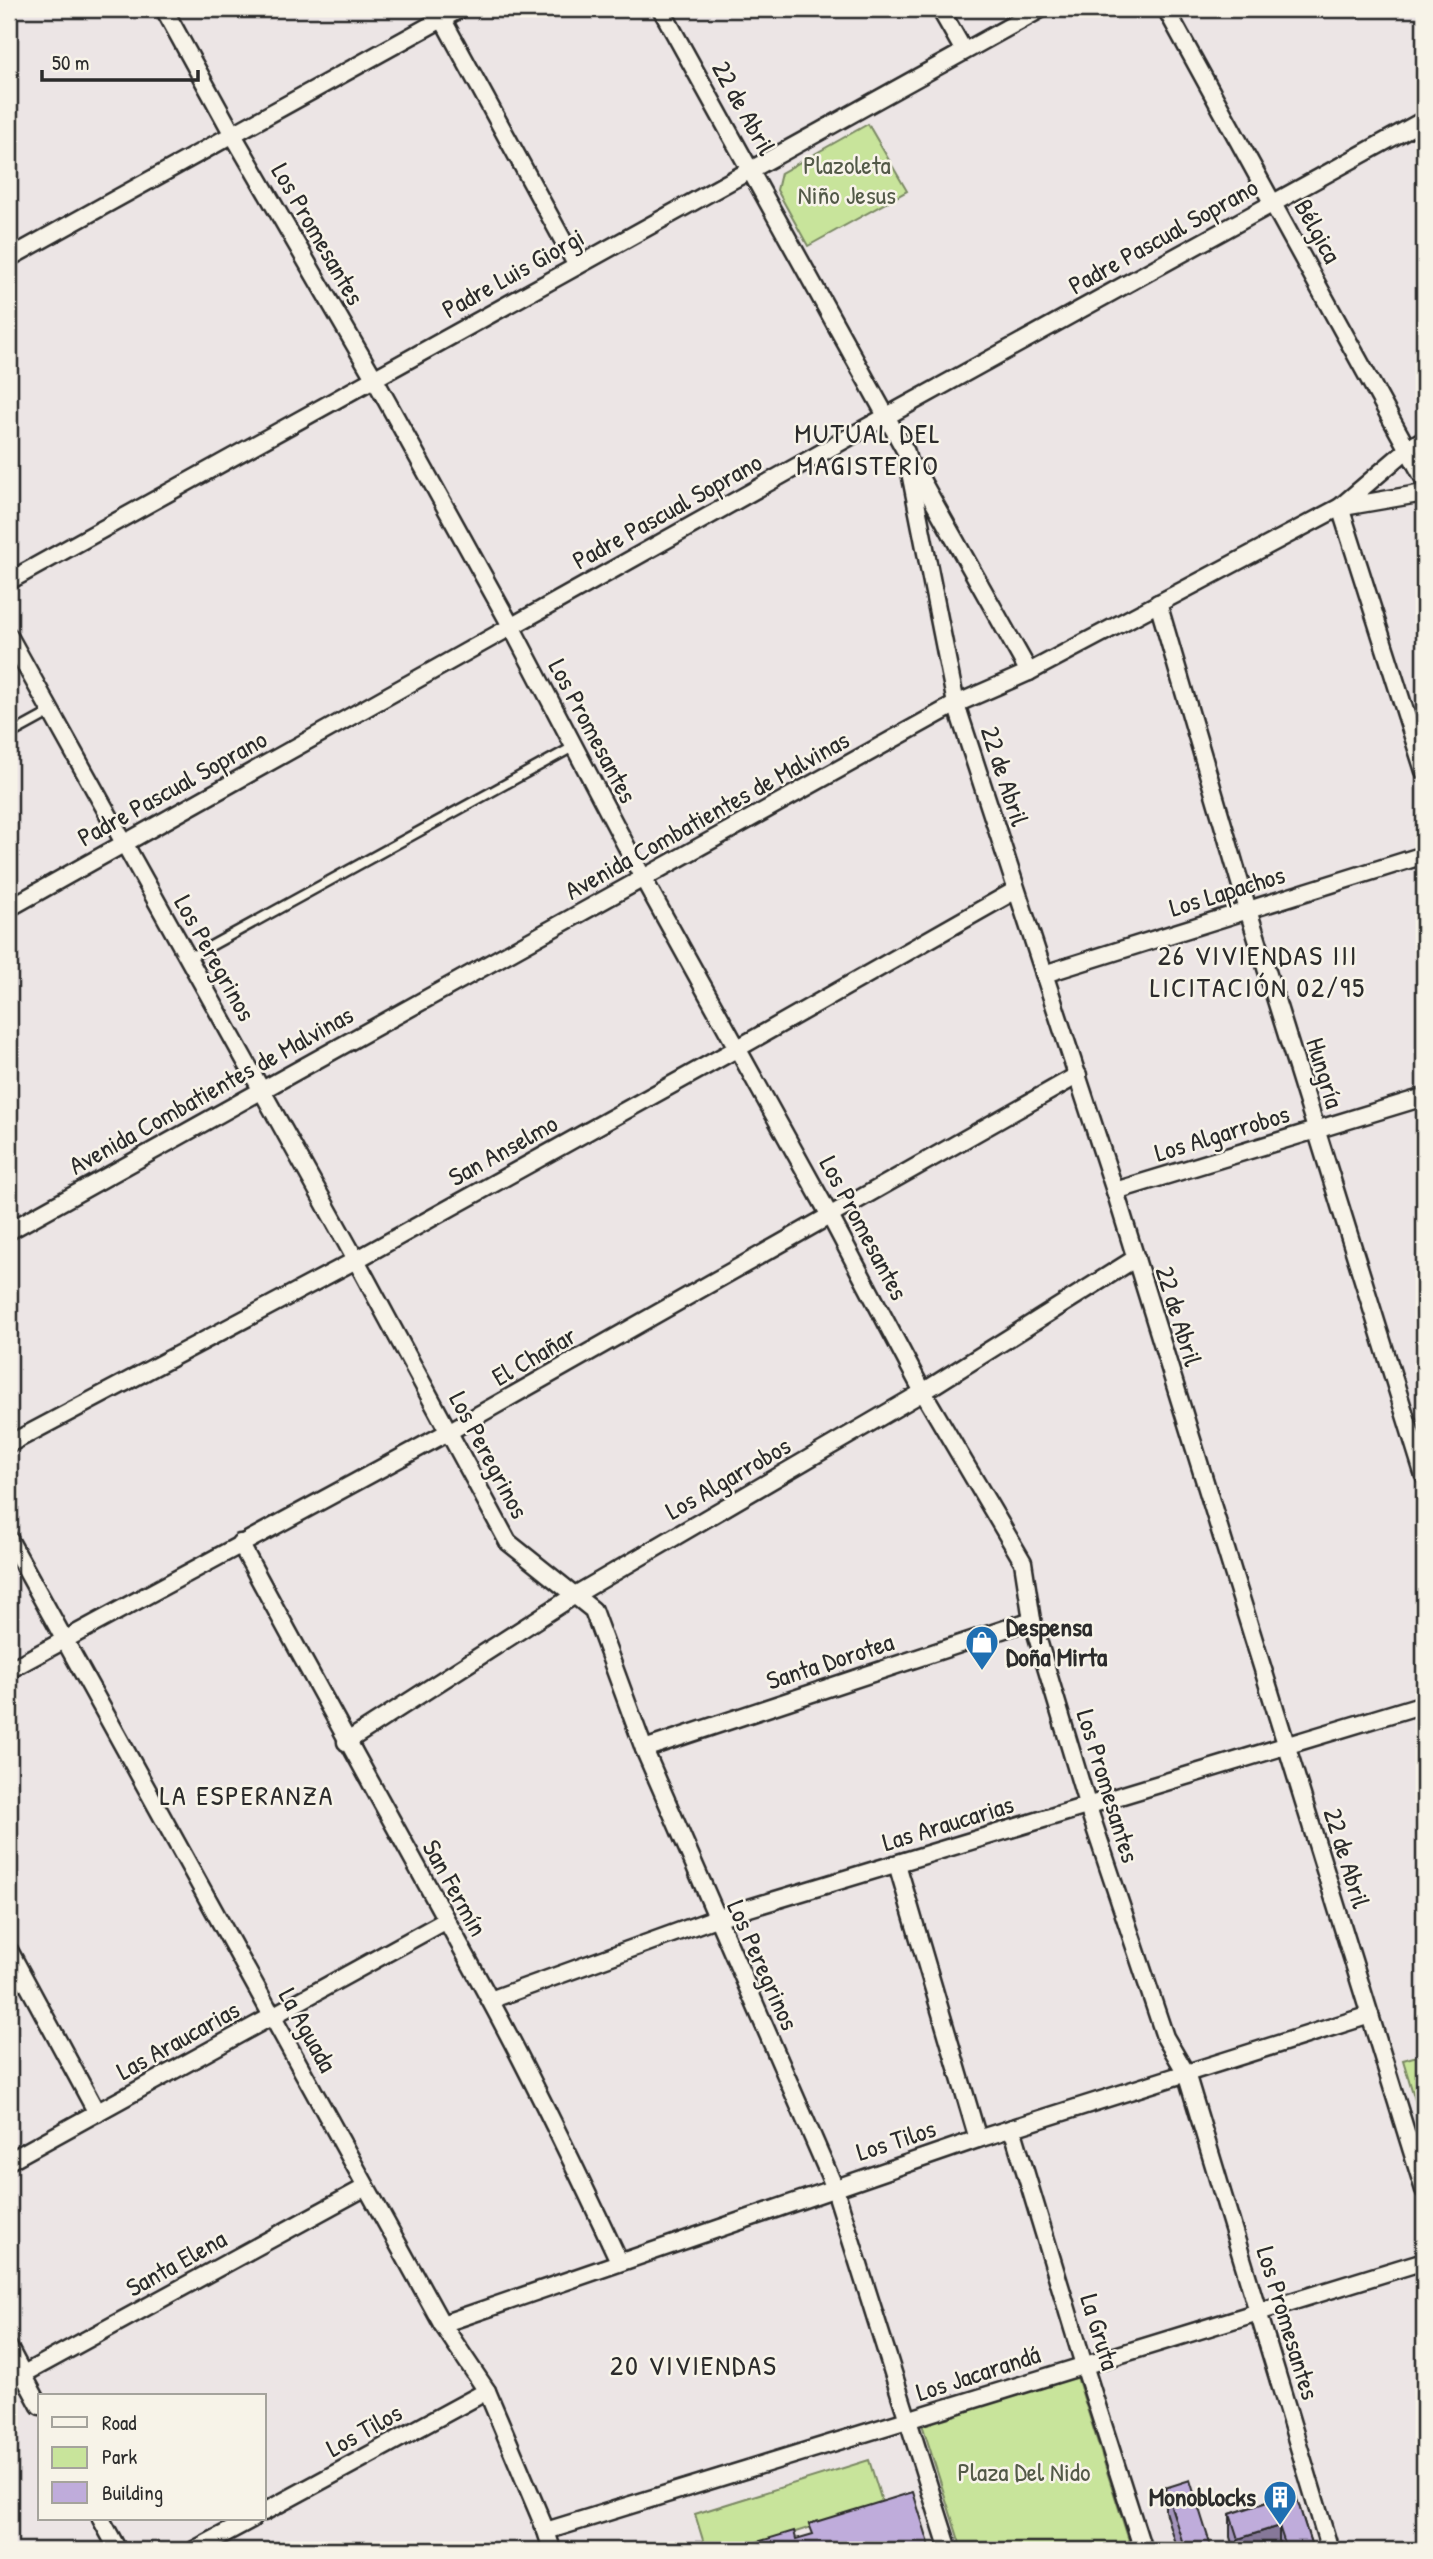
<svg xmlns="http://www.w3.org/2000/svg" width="1433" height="2559" viewBox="0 0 1433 2559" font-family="'Patrick Hand',sans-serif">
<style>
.green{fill:#c8e49b;stroke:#7a8863;stroke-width:2}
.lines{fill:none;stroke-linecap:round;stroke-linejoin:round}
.service-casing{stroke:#2b2b2b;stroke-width:13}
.minor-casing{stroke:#2b2b2b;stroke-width:21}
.service{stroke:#f7f3e8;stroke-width:8}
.minor{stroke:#f7f3e8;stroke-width:16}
.wall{fill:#a494bc;stroke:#2b2b2b;stroke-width:2}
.shaded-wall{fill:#867899;stroke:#2b2b2b;stroke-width:2}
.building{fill:#bfacdb;stroke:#2b2b2b;stroke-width:2}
.labels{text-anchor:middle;stroke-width:5;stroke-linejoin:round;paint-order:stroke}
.street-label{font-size:26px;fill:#2b2b2b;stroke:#f7f3e8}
.park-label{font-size:26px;fill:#525947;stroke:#f7f3e8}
.poi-label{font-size:26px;font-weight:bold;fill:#2b2b2b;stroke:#f7f3e8;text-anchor:start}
.neighbourhood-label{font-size:28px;letter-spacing:2px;fill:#2b2b2b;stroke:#f7f3e8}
</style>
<rect width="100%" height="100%" fill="#ece5e5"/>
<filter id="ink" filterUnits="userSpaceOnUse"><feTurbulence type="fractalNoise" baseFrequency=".0143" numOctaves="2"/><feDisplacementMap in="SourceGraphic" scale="14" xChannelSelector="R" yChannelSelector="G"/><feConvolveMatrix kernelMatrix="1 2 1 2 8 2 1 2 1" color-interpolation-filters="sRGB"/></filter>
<g filter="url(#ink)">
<!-- green -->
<g class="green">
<path d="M868,124L907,191L808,246L777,190L781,173Z"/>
<path d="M1424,2054V2130L1403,2060Z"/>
<path d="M1076,2374L1132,2550H962L922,2424Z"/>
<path d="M869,2460L883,2505L737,2550H706L695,2514Z"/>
</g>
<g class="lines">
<defs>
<g id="service">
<path d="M9,735L51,712"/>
<path d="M187,959L573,747"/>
</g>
<g id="minor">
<path d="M164,9L232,133L374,378L511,626L643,878L830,1216L923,1392L1023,1562L1032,1620L1088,1807L1165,2037L1186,2073L1330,2550"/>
<path d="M437,9L577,266"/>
<path d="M661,9L906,452L956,704L1115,1191L1424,2190"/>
<path d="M940,9L964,51"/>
<path d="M1166,9L1424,479"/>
<path d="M9,258L460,9"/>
<path d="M914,467L1029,672"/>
<path d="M1340,507L1424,771"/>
<path d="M1343,507L1424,493"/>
<path d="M9,581L1041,9"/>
<path d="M1158,603L1248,910L1424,1476"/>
<path d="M9,636L356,1260L508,1542L593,1610L644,1749L834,2186L949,2550"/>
<path d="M9,908L887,416L1424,120"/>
<path d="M1044,974L1424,855"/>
<path d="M1115,1191L1424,1097"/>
<path d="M9,1231L956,704L1029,672L1340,507L1409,448L1424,439"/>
<path d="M9,1444L356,1260L738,1048L1016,890"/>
<path d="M9,1539L442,2324L487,2391L546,2531L552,2550"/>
<path d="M240,1543C322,1696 407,1847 490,2000C536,2085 578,2173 619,2261"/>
<path d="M9,1670L450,1431L1078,1075"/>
<path d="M346,1742L575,1595L923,1392L1136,1258"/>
<path d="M644,1749L1032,1620"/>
<path d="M897,1864L978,2139"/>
<path d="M9,1950L97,2113"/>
<path d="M490,2000L716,1918L1424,1704"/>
<path d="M1012,2128L1084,2365L1143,2550"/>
<path d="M9,2161L445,1921"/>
<path d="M442,2324L978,2139L1370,2015"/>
<path d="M9,2348L40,2406"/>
<path d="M9,2382L366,2187"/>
<path d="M264,2512L487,2391"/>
<path d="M101,2519L118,2550"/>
<path d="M546,2531L1424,2261"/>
<path d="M194,2550L252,2519"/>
</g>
</defs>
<!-- service casing -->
<use href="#service" class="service-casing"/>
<!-- minor casing -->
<use href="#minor" class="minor-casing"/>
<!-- service -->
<use href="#service" class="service"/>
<!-- minor -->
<use href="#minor" class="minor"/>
</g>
<!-- wall -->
<g class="wall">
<path d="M1165,2488L1212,2550H1177L1165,2511Z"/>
<path d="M1295,2493L1313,2550H1279V2549L1275,2550H1234L1230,2537V2514Z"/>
</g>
<!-- shaded-wall -->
<path class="shaded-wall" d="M1279,2526V2549L1275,2550H1238V2539Z"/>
<!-- building -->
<g class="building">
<path d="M1190,2480L1212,2550H1185L1165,2488Z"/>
<path d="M913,2492L931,2550H731L794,2531L796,2539L813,2534L809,2524Z"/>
<path d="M1295,2493L1313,2550H1287L1279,2526L1238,2539L1230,2514Z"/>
</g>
</g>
<!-- icons -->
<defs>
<symbol id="shop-pin" viewBox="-11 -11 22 30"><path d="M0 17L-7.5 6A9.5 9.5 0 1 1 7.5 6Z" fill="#1f6fb2" stroke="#f7f3e8"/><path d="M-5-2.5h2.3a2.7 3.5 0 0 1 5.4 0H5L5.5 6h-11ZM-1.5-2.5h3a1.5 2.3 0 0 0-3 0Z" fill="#fff"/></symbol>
<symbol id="building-pin" viewBox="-11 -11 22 30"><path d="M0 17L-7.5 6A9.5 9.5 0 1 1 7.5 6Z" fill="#1f6fb2" stroke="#f7f3e8"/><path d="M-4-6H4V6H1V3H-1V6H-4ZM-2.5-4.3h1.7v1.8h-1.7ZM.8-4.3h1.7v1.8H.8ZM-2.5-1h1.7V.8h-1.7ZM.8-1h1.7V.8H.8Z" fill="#fff"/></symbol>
</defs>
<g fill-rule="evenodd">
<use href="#shop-pin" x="963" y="1623" width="38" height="52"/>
<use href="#building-pin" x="1261" y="2478" width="38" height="52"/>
</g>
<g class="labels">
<!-- street labels -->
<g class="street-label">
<text transform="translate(744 108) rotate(61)" y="9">22 de Abril</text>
<text transform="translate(1318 231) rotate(61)" y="9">Bélgica</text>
<text transform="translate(318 234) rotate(60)" y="9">Los Promesantes</text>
<text transform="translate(1163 236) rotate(-29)" y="9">Padre Pascual Soprano</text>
<text transform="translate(513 273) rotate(-29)" y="9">Padre Luis Giorgi</text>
<text transform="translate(667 511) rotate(-29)" y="9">Padre Pascual Soprano</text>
<text transform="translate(593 731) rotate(62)" y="9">Los Promesantes</text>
<text transform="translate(1005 776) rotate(72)" y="9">22 de Abril</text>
<text transform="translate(172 788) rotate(-29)" y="9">Padre Pascual Soprano</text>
<text transform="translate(707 815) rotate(-29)" y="9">Avenida Combatientes de Malvinas</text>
<text transform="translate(1227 891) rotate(-17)" y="9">Los Lapachos</text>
<text transform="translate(215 958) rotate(61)" y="9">Los Peregrinos</text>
<text transform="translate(1325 1073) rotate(73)" y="9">Hungría</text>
<text transform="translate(211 1090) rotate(-29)" y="9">Avenida Combatientes de Malvinas</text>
<text transform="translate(1222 1133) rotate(-17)" y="9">Los Algarrobos</text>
<text transform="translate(503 1150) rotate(-29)" y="9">San Anselmo</text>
<text transform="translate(864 1228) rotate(62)" y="9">Los Promesantes</text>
<text transform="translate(1179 1316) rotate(73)" y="9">22 de Abril</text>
<text transform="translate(534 1356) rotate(-30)" y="9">El Chañar</text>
<text transform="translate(489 1455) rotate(62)" y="9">Los Peregrinos</text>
<text transform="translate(728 1478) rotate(-30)" y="9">Los Algarrobos</text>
<text transform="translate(830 1661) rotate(-18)" y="9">Santa Dorotea</text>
<text transform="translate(1108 1786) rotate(73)" y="9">Los Promesantes</text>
<text transform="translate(948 1823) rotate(-17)" y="9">Las Araucarias</text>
<text transform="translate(1347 1858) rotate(73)" y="9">22 de Abril</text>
<text transform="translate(455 1888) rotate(61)" y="9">San Fermín</text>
<text transform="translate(763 1965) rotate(66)" y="9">Los Peregrinos</text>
<text transform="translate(308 2030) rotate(61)" y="9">La Aguada</text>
<text transform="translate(178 2040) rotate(-29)" y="9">Las Araucarias</text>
<text transform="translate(896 2140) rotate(-18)" y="9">Los Tilos</text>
<text transform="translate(176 2263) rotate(-29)" y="9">Santa Elena</text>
<text transform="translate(1288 2323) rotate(73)" y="9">Los Promesantes</text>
<text transform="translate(1100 2332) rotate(73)" y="9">La Gruta</text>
<text transform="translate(978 2373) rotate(-18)" y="9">Los Jacarandá</text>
<text transform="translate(364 2430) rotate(-29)" y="9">Los Tilos</text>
</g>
<!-- park labels -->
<g class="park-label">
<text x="847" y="174">Plazoleta<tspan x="847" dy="30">Niño Jesus</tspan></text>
<text x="1024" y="2481">Plaza Del Nido</text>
</g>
<!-- poi labels -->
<g class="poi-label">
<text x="1006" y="1636">Despensa<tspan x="1006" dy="30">Doña Mirta</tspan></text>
<text x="1256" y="2506" text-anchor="end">Monoblocks</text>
</g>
<!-- neighbourhood labels -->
<g class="neighbourhood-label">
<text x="868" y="443">MUTUAL DEL<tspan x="868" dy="32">MAGISTERIO</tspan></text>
<text x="1258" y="965">26 VIVIENDAS III<tspan x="1258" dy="32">LICITACIÓN 02/95</tspan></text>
<text x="247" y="1805">LA ESPERANZA</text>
<text x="694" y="2375">20 VIVIENDAS</text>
</g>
</g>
<!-- margin -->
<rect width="1433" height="2559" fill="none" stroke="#f7f3e8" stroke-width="35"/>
<rect x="18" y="18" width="1398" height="2524" fill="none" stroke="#2b2b2b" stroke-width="2.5" filter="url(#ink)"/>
<!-- legend -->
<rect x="38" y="2394" width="228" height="126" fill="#f7f3e8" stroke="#a5a39c" stroke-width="2"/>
<rect x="52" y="2417" width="35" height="10" fill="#f7f3e8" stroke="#a5a39c" stroke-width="2"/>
<text x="102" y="2430" font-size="21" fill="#2b2b2b">Road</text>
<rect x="52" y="2447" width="35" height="21" fill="#c8e49b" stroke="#a5a39c" stroke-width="2"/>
<text x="102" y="2464" font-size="21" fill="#2b2b2b">Park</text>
<rect x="52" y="2482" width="35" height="21" fill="#bfacdb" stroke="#a5a39c" stroke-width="2"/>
<text x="102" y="2500" font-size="21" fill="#2b2b2b">Building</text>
<!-- scale -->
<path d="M42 70v10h156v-10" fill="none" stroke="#2b2b2b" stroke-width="3.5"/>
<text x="52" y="70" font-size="21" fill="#2b2b2b" stroke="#f7f3e8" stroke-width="5" paint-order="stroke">50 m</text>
</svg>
